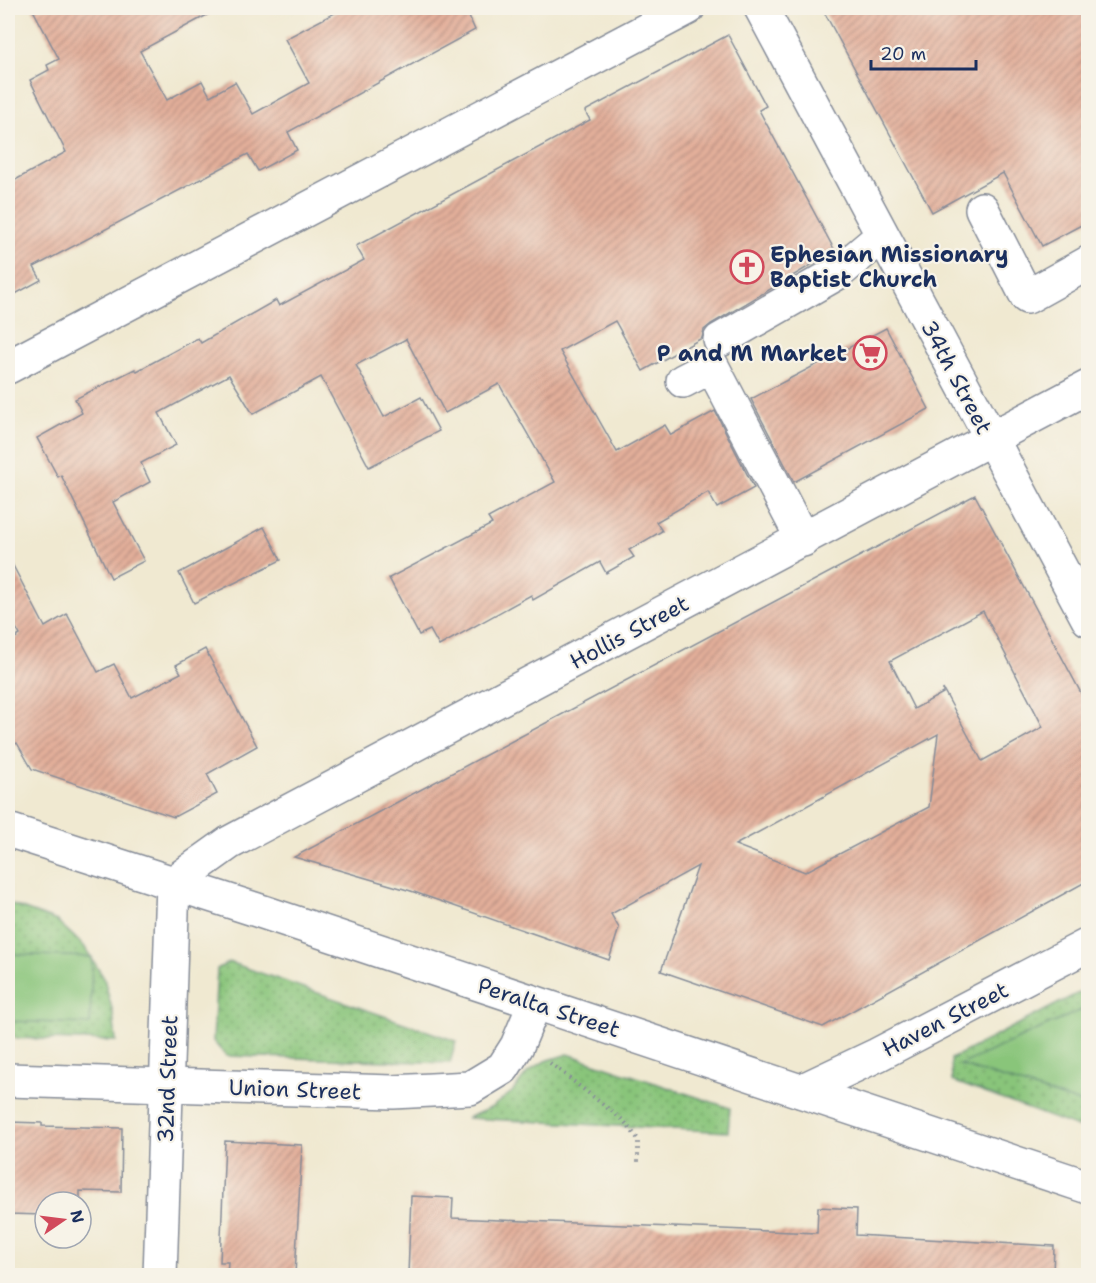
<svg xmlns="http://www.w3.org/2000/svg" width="1096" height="1283" viewBox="0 0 1096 1283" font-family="'Shantell Sans',sans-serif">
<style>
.grass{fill:url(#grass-dots);stroke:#527a6c;stroke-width:1.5}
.garden{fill:#89c57a;stroke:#527a6c;stroke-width:1.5}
.building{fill:url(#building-hatch);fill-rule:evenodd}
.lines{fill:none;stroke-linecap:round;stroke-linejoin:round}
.minor-casing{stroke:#868c98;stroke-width:36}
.path{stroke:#868c98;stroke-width:4;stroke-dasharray:1.5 4.5;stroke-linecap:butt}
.minor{stroke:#fff;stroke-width:33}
.labels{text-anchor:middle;stroke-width:4.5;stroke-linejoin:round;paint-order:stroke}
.poi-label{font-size:22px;font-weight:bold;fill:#1b2f5e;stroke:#f7f3e8;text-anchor:start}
.street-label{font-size:22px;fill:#1b2f5e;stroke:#f7f3e8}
</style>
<defs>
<pattern id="grass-dots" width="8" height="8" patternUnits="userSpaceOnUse" patternTransform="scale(1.5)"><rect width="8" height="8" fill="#89c57a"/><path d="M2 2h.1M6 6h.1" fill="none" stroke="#6fa067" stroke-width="1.8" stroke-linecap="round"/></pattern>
<pattern id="building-hatch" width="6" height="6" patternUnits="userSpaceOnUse" patternTransform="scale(1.5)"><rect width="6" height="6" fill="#e3af9a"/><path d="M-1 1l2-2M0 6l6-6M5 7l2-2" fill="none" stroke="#b78f81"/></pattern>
</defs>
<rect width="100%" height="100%" fill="#f7f3e8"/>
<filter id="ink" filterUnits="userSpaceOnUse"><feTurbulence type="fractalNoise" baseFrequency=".0167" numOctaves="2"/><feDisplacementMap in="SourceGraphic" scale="12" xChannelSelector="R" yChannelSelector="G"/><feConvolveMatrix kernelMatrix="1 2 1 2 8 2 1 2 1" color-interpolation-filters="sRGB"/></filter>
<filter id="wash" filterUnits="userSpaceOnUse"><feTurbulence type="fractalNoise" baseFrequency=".008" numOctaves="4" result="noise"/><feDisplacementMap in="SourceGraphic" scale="24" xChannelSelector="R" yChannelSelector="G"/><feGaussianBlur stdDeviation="1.35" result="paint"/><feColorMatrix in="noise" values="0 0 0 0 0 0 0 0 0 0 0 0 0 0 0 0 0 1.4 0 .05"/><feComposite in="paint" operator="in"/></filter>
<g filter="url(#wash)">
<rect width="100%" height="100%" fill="#f0e9d1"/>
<!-- grass -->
<g class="grass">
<path d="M8,903L57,921L84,946L104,978L113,1013L116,1041L8,1038Z"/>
<path d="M229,962L456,1041L450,1063L226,1056L213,1041L217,969Z"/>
<path d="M1088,988V1131L952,1081L951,1059Z"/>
<path d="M568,1054L730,1108L728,1132L467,1118L490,1108L512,1092L528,1072L545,1061Z"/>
</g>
<!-- garden -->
<g class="garden">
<path d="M8,954L92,957L90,1024L8,1021Z"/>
<path d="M1088,1007V1105L960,1065Z"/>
</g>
<g id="blocks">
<!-- building -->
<g class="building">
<path d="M32,8H220L140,51L167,100L202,81L210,96L235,82L253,114L309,83L285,39L344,8H465L475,30L288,132L297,150L258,171L248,154L34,267L41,280L8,298V184L66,152L30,80L49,70L47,65L59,59Z"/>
<path d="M822,8H1089V221L1042,246L1003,173L932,212Z"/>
<path d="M728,35L766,106L759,110L835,251L711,324L704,330L702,338L643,371L615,321L560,351L617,452L665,425L671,435L715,411L754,488L717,508L708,492L656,522L662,531L629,550L634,557L606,573L600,562L533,600L531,595L439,646L430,630L419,635L389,578L492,524L488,518L555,482L499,384L445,413L406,339L356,365L384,417L421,397L439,431L369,467L321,377L253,414L229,375L159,413L176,445L141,463L150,482L113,502L144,561L111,578L61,475L58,477L37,438L82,413L75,399L135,369L137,371L198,338L201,343L276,300L279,306L364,260L356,246L590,120L585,111Z"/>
<path d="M886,328L929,409L794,482L751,399Z"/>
<path d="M975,495L1089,708V880L823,1027L661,971L698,866L611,914L619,928L609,960L411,891L294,857ZM983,611L1043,727L982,761L943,689V693L914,709L890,661ZM938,734L929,807L805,872L735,845Z"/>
<path d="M264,527L281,560L194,603L179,573Z"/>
<path d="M8,556L45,627L67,614L98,672L114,664L132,698L181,673L176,665L205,649L257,746L207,774L217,794L174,817L32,769L17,743L8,749V642L20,635L8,614Z"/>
<path d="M8,1122L42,1123V1126L122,1128L121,1192L80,1191V1200L75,1199V1202H45V1215L8,1214Z"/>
<path d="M225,1141L302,1145L295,1275H227L228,1262H220Z"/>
<path d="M411,1196L453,1198L452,1218L817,1233L818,1207L857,1209L856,1235L1054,1246L1053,1275H408Z"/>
</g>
</g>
</g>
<g filter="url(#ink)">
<use href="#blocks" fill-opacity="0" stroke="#868c98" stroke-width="1.5"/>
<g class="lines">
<defs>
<g id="minor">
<path d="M761,8L1088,619"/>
<path d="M982,209L1027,297L1088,263"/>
<path d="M720,340L839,272L882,236"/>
<path d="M8,367L688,8"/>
<path d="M683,381L712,366L803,540"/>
<path d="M8,830L254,909L1088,1187"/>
<path d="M173,883L229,843L1088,387"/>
<path d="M8,1080L393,1092L470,1088L503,1068L517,1046L535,1003"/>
<path d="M801,1091L877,1055L1088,945"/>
<path d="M160,1276L173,883"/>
</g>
</defs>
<!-- minor casing -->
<use href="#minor" class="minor-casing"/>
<!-- path -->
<path class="path" d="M550,1063L624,1121L638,1139V1162"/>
<!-- minor -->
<use href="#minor" class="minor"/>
</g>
</g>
<!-- icons -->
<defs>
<symbol id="church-ring" viewBox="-11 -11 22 22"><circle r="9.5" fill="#f7f3e8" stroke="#d1495b" stroke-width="1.5"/><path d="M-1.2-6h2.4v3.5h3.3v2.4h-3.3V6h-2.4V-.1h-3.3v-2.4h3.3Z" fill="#d1495b"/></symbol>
<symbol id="supermarket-ring" viewBox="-11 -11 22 22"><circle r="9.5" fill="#f7f3e8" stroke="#d1495b" stroke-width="1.5"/><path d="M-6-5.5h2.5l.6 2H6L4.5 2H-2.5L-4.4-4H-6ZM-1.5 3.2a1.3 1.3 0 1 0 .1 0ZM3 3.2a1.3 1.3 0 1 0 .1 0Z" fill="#d1495b"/></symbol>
</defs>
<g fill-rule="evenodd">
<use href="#church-ring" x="728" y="248" width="38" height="38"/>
<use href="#supermarket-ring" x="851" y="334" width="38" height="38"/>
</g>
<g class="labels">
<!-- poi labels -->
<g class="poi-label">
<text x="770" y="262">Ephesian Missionary<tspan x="770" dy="25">Baptist Church</tspan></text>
<text x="847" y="361" text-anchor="end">P and M Market</text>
</g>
<!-- street labels -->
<g class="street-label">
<text transform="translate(957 377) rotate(62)" y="8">34th Street</text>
<text transform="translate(629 632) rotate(-28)" y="8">Hollis Street</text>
<text transform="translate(549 1007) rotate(18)" y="8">Peralta Street</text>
<text transform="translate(945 1019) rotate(-27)" y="8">Haven Street</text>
<text transform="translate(167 1079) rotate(-88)" y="8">32nd Street</text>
<text transform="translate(295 1089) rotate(2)" y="8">Union Street</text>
</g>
</g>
<!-- margin -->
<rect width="1096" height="1283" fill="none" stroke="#f7f3e8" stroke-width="30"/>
<!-- north arrow -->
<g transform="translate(63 1220) rotate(76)"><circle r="28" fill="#f7f3e8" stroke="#9fa5b1" stroke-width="1.5"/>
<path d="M0-4.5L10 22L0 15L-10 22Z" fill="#d1495b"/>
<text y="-9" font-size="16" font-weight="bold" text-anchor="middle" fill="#1b2f5e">N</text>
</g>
<!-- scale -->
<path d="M871 60v9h105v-9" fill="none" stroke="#1b2f5e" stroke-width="3"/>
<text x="880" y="60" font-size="18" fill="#1b2f5e" stroke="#f7f3e8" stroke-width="4.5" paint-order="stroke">20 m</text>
</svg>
